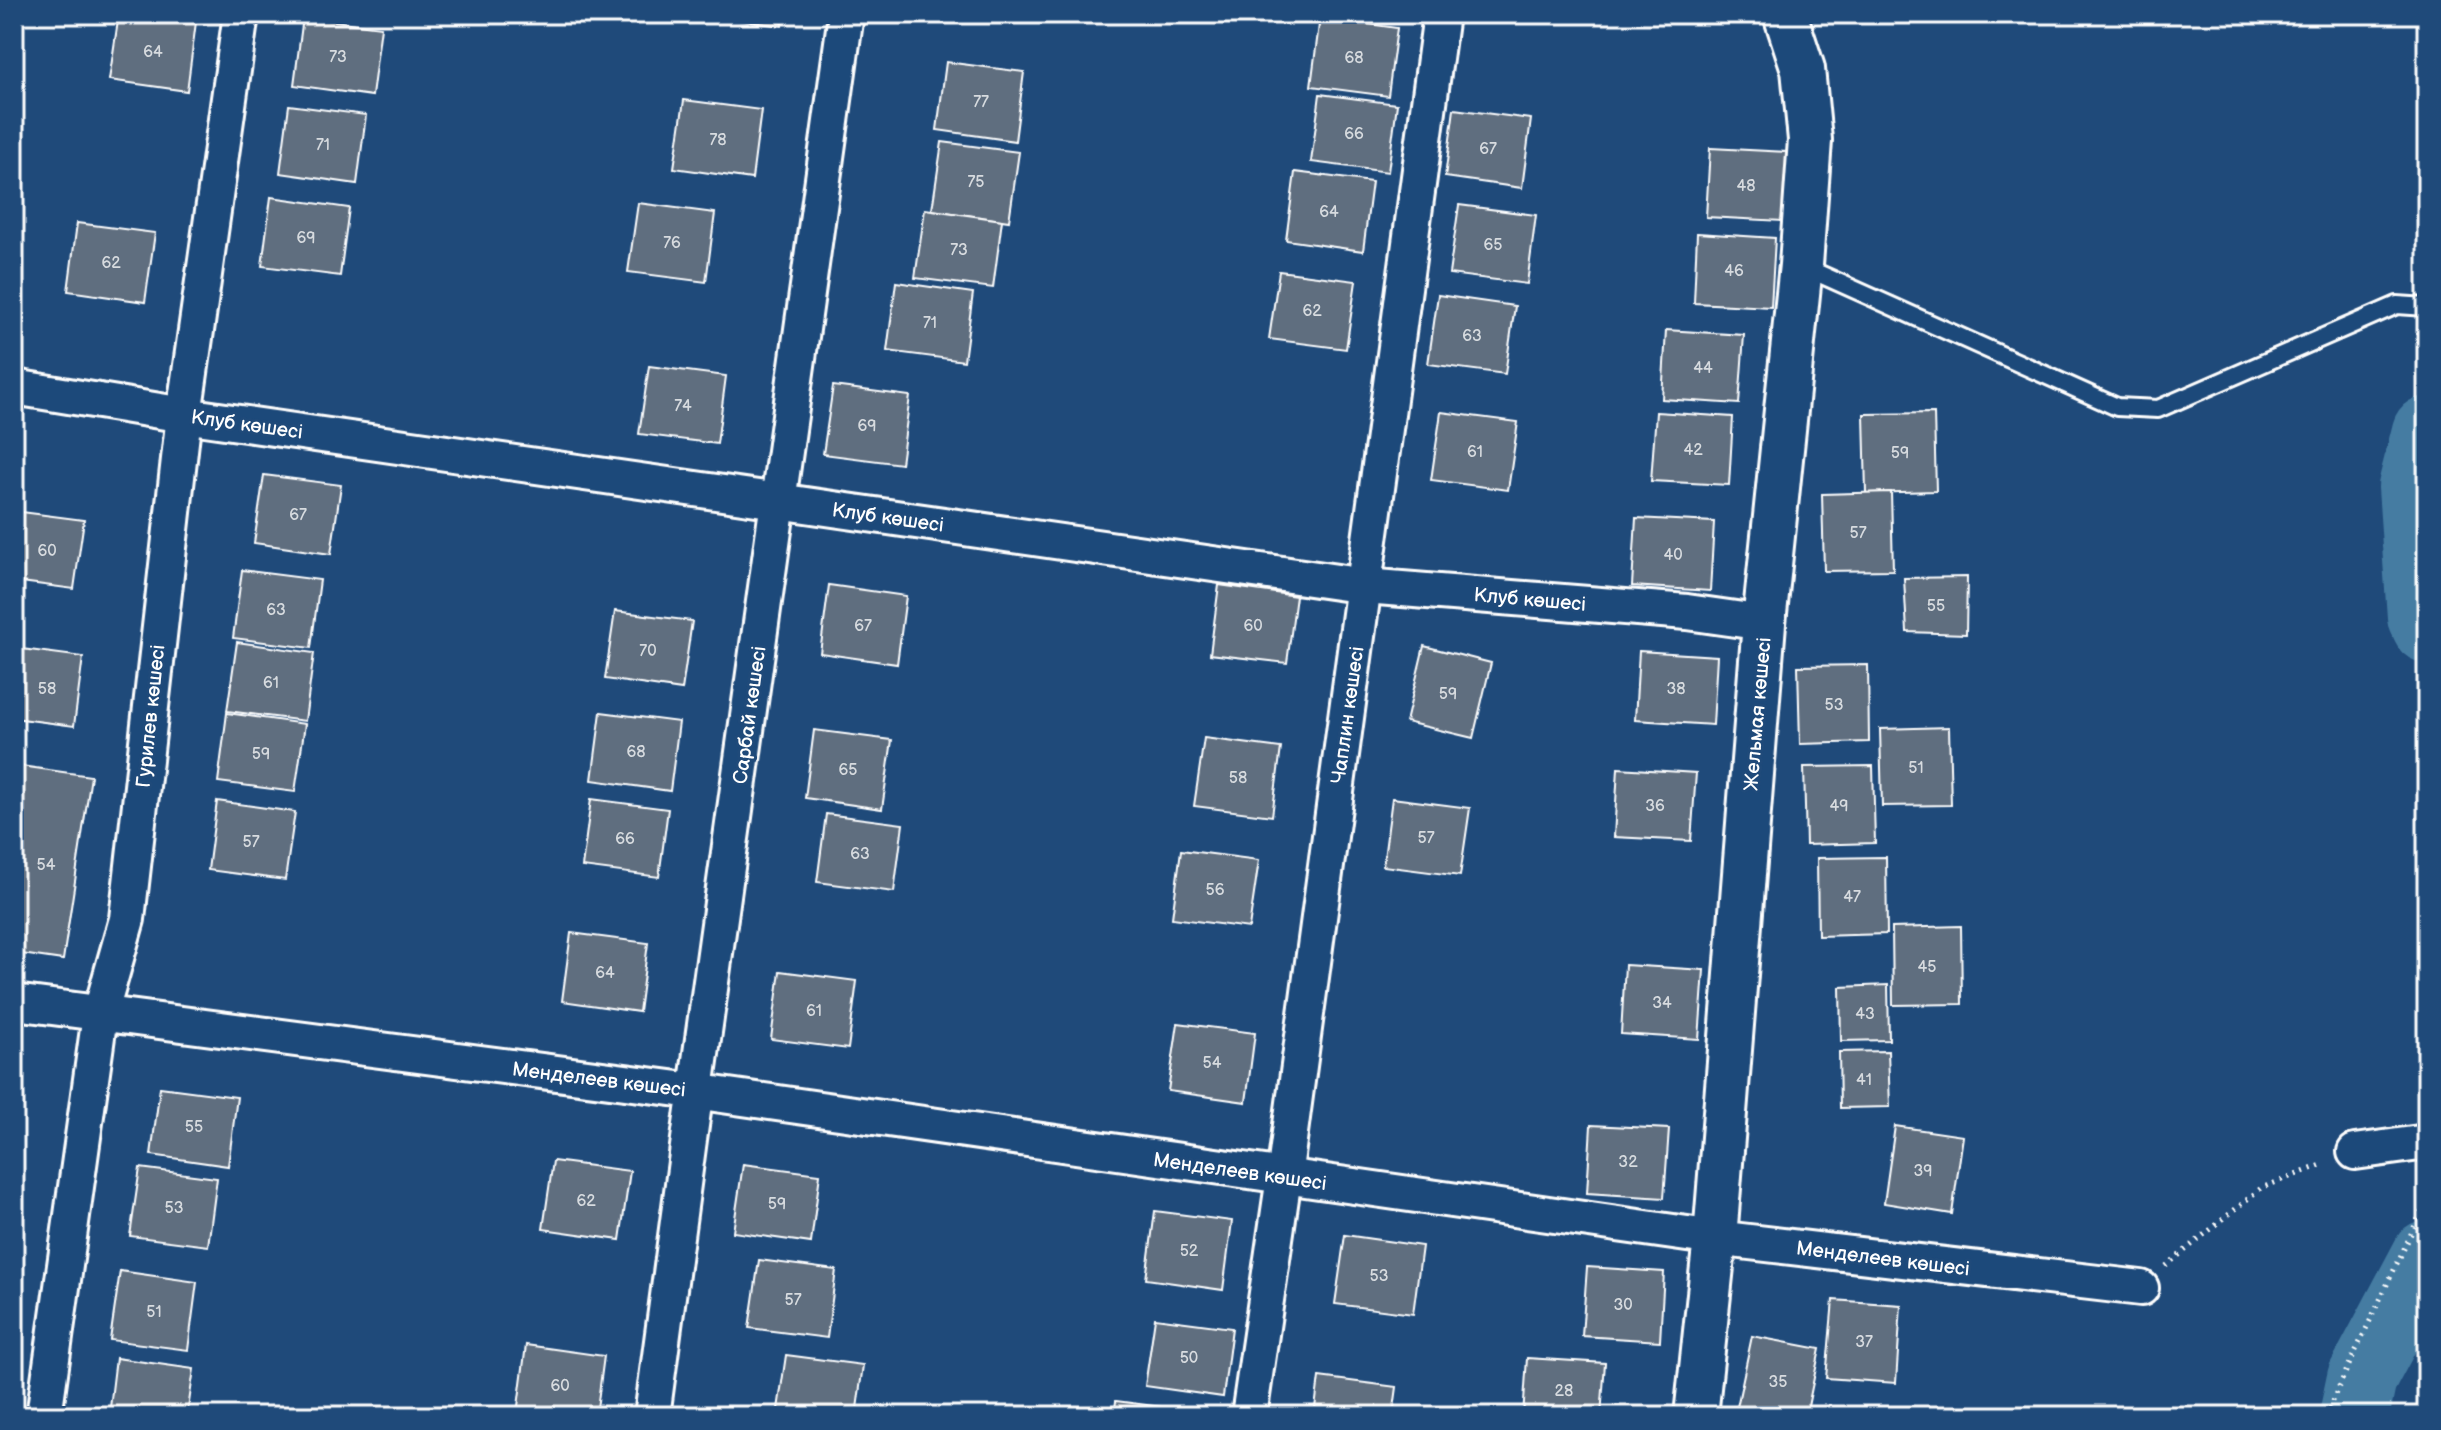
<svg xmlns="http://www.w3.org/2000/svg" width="2441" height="1430" viewBox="0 0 2441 1430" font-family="'Balsamiq Sans',sans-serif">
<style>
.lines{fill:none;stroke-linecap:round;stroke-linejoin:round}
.river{stroke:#457ca2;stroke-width:70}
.building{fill:#5f6e7f;stroke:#fff;stroke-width:2}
.service-casing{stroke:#fff;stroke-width:22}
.minor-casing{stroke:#fff;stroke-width:40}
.tertiary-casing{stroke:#fff;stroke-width:48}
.path{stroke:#fff;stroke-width:5;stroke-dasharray:2 6;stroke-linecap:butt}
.service{stroke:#1f4a7a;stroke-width:16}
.minor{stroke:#1f4a7a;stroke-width:34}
.tertiary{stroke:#1f4a7a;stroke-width:42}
.labels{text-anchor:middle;stroke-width:6;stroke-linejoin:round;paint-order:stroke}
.number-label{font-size:16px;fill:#d7dbdf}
.street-label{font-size:20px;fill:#fff;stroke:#1f4a7a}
</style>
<rect width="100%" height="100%" fill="#1f4a7a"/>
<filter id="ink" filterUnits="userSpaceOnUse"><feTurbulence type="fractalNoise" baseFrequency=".0125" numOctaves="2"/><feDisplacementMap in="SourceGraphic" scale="16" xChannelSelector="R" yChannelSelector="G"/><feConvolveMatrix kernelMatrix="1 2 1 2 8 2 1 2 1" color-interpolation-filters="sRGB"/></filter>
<g filter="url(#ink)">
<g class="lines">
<!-- river -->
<g class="river">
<path d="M2427,431L2413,487L2422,617L2427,628"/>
<path d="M2354,1416L2362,1378L2427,1255"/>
</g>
</g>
<!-- building -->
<g class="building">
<path d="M119,14L196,22L187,91L109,80Z"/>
<path d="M706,14H784L782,26L705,16Z"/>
<path d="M303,17L381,27L372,96L294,85Z"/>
<path d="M1320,17L1397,28L1388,96L1311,86Z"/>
<path d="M946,62L1024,72L1015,141L937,130Z"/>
<path d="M1320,94L1397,104L1388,172L1311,162Z"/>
<path d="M684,100L761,110L752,179L674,168Z"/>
<path d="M289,105L366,115L357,184L280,173Z"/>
<path d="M1454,109L1531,119L1522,188L1445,177Z"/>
<path d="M942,142L1019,152L1009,221L932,210Z"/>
<path d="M1710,148L1787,152L1783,221L1706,217Z"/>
<path d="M1295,172L1372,182L1363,251L1286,240Z"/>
<path d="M271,197L349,208L340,276L262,266Z"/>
<path d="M638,203L715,213L706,282L628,272Z"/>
<path d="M1459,205L1536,215L1527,284L1449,274Z"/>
<path d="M925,209L1002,220L993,288L915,278Z"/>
<path d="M77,223L155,233L145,302L68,291Z"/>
<path d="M1697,233L1775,238L1771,307L1694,303Z"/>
<path d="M1279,271L1356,281L1346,349L1269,339Z"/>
<path d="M896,282L973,293L964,361L887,351Z"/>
<path d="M1438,295L1515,306L1505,374L1428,364Z"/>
<path d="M1666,330L1744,335L1739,404L1662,399Z"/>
<path d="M649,366L726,376L717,444L639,434Z"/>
<path d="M833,386L910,396L901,464L823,454Z"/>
<path d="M1441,412L1518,422L1508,490L1431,480Z"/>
<path d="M1656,412L1733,417L1729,485L1651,481Z"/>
<path d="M1934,413L1936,491L1866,493L1864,414Z"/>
<path d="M264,475L341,485L331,554L254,543Z"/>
<path d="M1891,492L1893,570L1824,571L1822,494Z"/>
<path d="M14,511L84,520L74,589L14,581Z"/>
<path d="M1636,518L1714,522L1710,591L1632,586Z"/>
<path d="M242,570L320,580L311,648L233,638Z"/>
<path d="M1967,577L1966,634L1907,632L1904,578Z"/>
<path d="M829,585L906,596L897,664L820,653Z"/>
<path d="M1219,585L1296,596L1287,663L1210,654Z"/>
<path d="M615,611L692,621L682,690L605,679Z"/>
<path d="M237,642L314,653L305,721L227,711Z"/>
<path d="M1424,646L1491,663L1473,738L1406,722Z"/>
<path d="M14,648L83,657L74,726L14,718Z"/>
<path d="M1639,651L1717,656L1713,725L1635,720Z"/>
<path d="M1868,665L1869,742L1800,744L1798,666Z"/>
<path d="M601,712L679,722L670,791L592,780Z"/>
<path d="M227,713L305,724L295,792L218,782Z"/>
<path d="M1949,727L1951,805L1882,806L1880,729Z"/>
<path d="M814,730L892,740L882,809L805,798Z"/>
<path d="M1204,738L1281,748L1272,816L1194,806Z"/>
<path d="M14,765L91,776L63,960L14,953Z"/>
<path d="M1873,766L1875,843L1806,845L1804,767Z"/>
<path d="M1618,768L1696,773L1691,841L1614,837Z"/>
<path d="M1392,798L1470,808L1460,876L1383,866Z"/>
<path d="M591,799L668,809L659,877L582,867Z"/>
<path d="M217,801L295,812L285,880L208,870Z"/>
<path d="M826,814L903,824L894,892L817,882Z"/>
<path d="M1181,850L1259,860L1249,928L1172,918Z"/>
<path d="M1886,857L1887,934L1818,936L1817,858Z"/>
<path d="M1961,926L1962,1004L1893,1005L1892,928Z"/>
<path d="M571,933L648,943L639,1012L562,1001Z"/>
<path d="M1625,965L1704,970L1699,1039L1621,1034Z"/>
<path d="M780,971L857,981L848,1049L771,1039Z"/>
<path d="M1888,985L1889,1040L1841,1041L1840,987Z"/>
<path d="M1178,1023L1255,1033L1246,1102L1168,1091Z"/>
<path d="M1888,1051L1890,1107L1840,1108L1839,1052Z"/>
<path d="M160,1087L237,1097L228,1166L151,1155Z"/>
<path d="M1591,1125L1669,1129L1664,1198L1587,1193Z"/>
<path d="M1895,1126L1963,1136L1952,1214L1884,1203Z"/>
<path d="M553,1161L630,1171L620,1240L543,1229Z"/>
<path d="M743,1164L820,1174L811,1243L733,1232Z"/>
<path d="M140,1168L217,1178L208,1246L130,1236Z"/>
<path d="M1155,1211L1232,1221L1223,1290L1146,1279Z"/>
<path d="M1345,1235L1422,1246L1413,1314L1335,1304Z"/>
<path d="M759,1260L836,1270L827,1338L749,1328Z"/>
<path d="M1587,1267L1664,1272L1660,1341L1582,1336Z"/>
<path d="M120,1271L197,1282L188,1350L110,1340Z"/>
<path d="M1833,1300L1901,1305L1896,1383L1826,1378Z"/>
<path d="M1155,1318L1232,1328L1223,1397L1145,1386Z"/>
<path d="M1752,1336L1820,1349L1806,1416H1758L1736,1412Z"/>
<path d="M526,1345L604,1356L596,1416L517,1414Z"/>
<path d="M786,1355L863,1365L856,1416H777Z"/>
<path d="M116,1358L194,1369L187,1416H109Z"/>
<path d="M1527,1358L1605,1363L1601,1416H1523Z"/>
<path d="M1319,1377L1397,1387L1393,1416H1314Z"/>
<path d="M1116,1401L1193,1411L1192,1416H1114Z"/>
</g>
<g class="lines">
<defs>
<path id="service" d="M1802,266L2117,407L2158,409L2397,305L2427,307"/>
<g id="minor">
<path d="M14,387L184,415L1365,586L1687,612L1764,623"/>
<path d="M14,1002L694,1091L1715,1238L2141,1288"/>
<path d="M2355,1152L2427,1142"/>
<path d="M44,1416L100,1015L127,919L184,415L241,14"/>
<path d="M652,1416C713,948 783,481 846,14"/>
<path d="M1249,1416L1284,1177L1441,14"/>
</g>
<path id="tertiary" d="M1696,1416L1715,1238L1764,623L1801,265L1810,140L1803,69L1785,14"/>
</defs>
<!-- service casing -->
<use href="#service" class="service-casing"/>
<!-- minor casing -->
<use href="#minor" class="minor-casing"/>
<!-- tertiary casing -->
<use href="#tertiary" class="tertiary-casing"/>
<!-- path -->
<g class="path">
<path d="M2166,1266L2261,1188L2324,1164"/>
<path d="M2325,1416L2427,1200"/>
</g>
<!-- service -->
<use href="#service" class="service"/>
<!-- minor -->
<use href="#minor" class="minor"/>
<!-- tertiary -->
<use href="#tertiary" class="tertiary"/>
</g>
</g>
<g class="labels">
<!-- number labels -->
<g class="number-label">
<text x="153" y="57">64</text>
<text x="338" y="62">73</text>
<text x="1354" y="63">68</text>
<text x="981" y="107">77</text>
<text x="1354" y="139">66</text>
<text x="718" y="145">78</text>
<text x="323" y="150">71</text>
<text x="1488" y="154">67</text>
<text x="976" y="187">75</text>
<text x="1746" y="191">48</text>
<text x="1329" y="217">64</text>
<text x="306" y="243">69</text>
<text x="672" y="248">76</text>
<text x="1493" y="250">65</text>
<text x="959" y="255">73</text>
<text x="111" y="268">62</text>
<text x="1734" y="276">46</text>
<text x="1312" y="316">62</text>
<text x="930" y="328">71</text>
<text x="1472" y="341">63</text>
<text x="1703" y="373">44</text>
<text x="683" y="411">74</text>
<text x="867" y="431">69</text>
<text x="1693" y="455">42</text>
<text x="1475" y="457">61</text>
<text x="1900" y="458">59</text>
<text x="298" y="520">67</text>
<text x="1858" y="538">57</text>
<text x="47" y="556">60</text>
<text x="1673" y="560">40</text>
<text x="1936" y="611">55</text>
<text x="276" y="615">63</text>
<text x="863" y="631">67</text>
<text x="1253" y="631">60</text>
<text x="648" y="656">70</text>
<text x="271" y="688">61</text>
<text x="47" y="694">58</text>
<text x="1676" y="694">38</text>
<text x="1448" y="699">59</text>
<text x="1834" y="710">53</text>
<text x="636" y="757">68</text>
<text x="261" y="759">59</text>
<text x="1916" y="773">51</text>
<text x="848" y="775">65</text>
<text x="1238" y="783">58</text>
<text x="1655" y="811">36</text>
<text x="1839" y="811">49</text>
<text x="1426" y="843">57</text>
<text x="625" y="844">66</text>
<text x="251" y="847">57</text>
<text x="860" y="859">63</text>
<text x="46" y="870">54</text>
<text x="1215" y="895">56</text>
<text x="1852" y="902">47</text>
<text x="1927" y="972">45</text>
<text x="605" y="978">64</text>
<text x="1662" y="1008">34</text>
<text x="814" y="1016">61</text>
<text x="1865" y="1019">43</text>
<text x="1212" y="1068">54</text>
<text x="1864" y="1085">41</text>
<text x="194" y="1132">55</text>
<text x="1628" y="1167">32</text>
<text x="1923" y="1176">39</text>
<text x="586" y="1206">62</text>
<text x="777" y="1209">59</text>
<text x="174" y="1213">53</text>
<text x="1189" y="1256">52</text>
<text x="1379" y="1281">53</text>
<text x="793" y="1305">57</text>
<text x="1623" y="1310">30</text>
<text x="154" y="1317">51</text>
<text x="1864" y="1347">37</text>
<text x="1189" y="1363">50</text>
<text x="1778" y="1387">35</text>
<text x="560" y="1391">60</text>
<text x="1564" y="1396">28</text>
</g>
<!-- street labels -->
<g class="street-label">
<text transform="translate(247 424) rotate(8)" y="7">Клуб көшесі</text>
<text transform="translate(888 517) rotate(8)" y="7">Клуб көшесі</text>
<text transform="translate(1530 599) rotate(5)" y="7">Клуб көшесі</text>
<text transform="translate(1757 714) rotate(-85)" y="7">Жельмая көшесі</text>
<text transform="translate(749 715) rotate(-82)" y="7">Сарбай көшесі</text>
<text transform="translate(1347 715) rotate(-82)" y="7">Чаплин көшесі</text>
<text transform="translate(150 716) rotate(-84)" y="7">Гурилев көшесі</text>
<text transform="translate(599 1079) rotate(7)" y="7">Менделеев көшесі</text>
<text transform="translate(1240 1171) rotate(8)" y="7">Менделеев көшесі</text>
<text transform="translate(1883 1258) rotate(7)" y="7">Менделеев көшесі</text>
</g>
</g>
<!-- margin -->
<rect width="2441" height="1430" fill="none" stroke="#1f4a7a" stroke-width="48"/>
<rect x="24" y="24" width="2393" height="1382" fill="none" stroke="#fff" stroke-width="3" filter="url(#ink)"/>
</svg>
